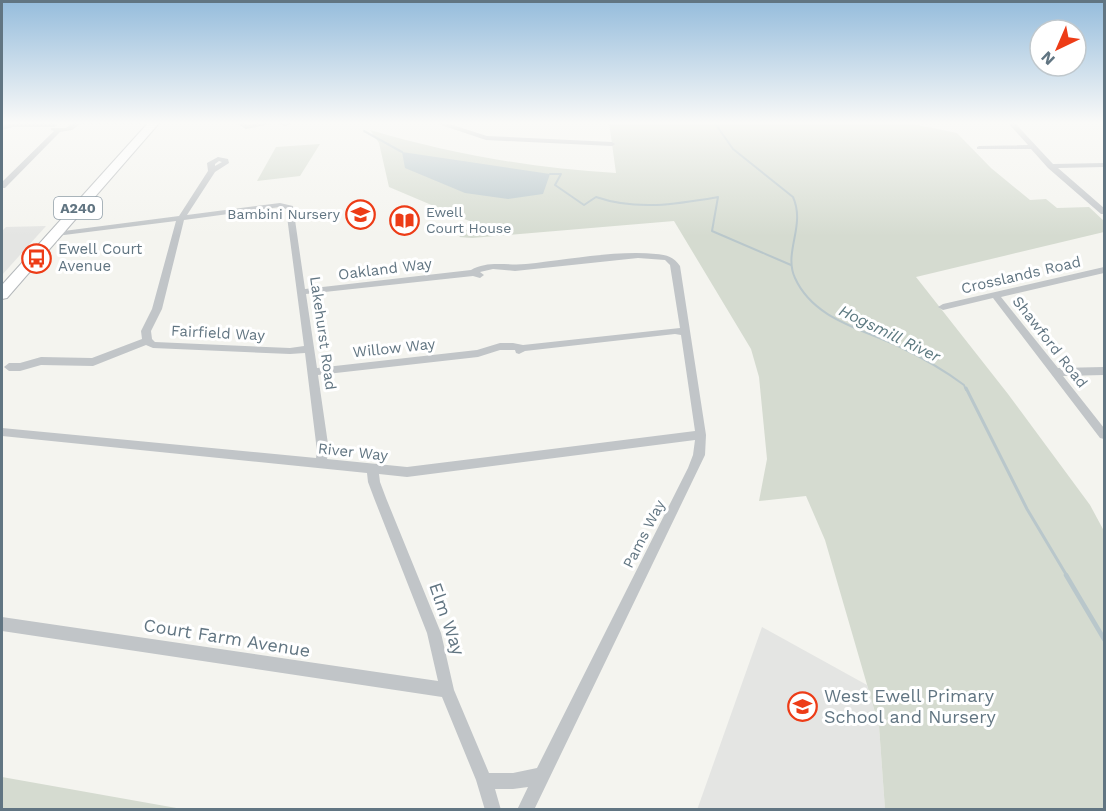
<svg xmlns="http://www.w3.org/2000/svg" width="1106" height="811" viewBox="0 0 1106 811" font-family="'Work Sans',sans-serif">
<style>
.built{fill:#e4e5e3}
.green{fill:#d5dbd0}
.water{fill:#b9c7cb}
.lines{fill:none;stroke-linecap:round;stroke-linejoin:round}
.stream-far2{stroke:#b9c7cb;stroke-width:2}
.stream-far1{stroke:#b9c7cb;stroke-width:3}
.stream{stroke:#b9c7cb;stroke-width:4.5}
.trunk-casing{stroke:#b3b7ba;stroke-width:2}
.minor{fill:#c1c5c8;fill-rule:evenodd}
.trunk{fill:#fff;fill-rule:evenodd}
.labels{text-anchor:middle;stroke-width:6;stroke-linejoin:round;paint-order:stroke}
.shield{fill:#fff;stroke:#909ea8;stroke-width:1.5}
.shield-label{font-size:14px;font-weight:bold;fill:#617582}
.far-poi-label{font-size:14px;fill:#617582;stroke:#fff;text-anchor:start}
.poi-label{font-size:15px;fill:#617582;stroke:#fff;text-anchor:start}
.street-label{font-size:15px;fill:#617582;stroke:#fff}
.water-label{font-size:16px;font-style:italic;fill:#5c7980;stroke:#fff}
.near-street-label{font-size:18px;fill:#617582;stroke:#fff}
.near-poi-label{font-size:18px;fill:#617582;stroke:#fff;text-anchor:start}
</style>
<rect width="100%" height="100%" fill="#f4f4ef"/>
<!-- built -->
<g class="built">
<path d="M46,226L2,275V231L6,227Z"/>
<path d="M762,627L867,685L879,726L885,809L697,810Z"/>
</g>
<!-- green -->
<g class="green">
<path d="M609,122H903L957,133L991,168L1030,200L1046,199L1057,208L1089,207L1104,221V232L916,277L1008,394L1090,505L1104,531V809H885L879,726L825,540L806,496L759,501L767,459L759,377L751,349L674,221L472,238L459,237L474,223L389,187L379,143L370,130C451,154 532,168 616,173Z"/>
<path d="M320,144L300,176L257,181L276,147Z"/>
<path d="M2,777L182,809H2Z"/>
</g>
<!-- water -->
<path class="water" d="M402,152L550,174L543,194L508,199L465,193L405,168Z"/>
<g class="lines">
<!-- stream-far2 -->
<g class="stream-far2">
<path d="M714,122L733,149L793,197C806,226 783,252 795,278C814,320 863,329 900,347C923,358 944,370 964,385L966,390"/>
<path d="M364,131L402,152"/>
<path d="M550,174H561L555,185L584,205L596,197C637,211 677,204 718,197L712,231L791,265"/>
</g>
<!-- stream-far1 -->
<path class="stream-far1" d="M966,388L1027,509L1067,576"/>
<!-- stream -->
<path class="stream" d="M1066,575L1104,639"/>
<defs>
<path id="trunk" d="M149,122H160L7,298L2,299V285Z"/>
</defs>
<!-- trunk casing -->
<use href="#trunk" class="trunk-casing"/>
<!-- minor -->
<g class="minor">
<path d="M74,122H144L141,124H80L72,130L60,132L5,188H2V182L54,131L51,130V128H66Z"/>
<path d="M234,122H243L247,125L260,122H295L285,126L276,123L246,129Z"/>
<path d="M432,122H443L487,136L612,142L615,144L612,146L486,140Z"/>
<path d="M1007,122H1014L1053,164L1104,163V167L1058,168L1104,208V214H1101L1048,168L1031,149H977V147L979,146L1028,145Z"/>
<path d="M13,123H54L57,125L54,127H13L2,130V126Z"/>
<path d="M218,157L228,159L229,163L215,172L187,215L280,203L293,206L305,289L471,270C488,260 507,266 526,264C566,260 616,250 656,254C667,255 674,257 680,266L706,435L705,455L534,810H517L528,787L513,789H495L501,810H485L476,780L442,697L2,631V617L438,681L427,633L374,498L368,482L367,473L2,436V428L316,458L317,451L305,353L290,354L153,348L146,345L93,366L41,365L20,371H9L4,367L9,363H20L41,357L92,358L142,339L141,331L152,309L176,221L56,236L52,234L56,232L179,216L208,171L207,163ZM219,161L222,162L215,166V164ZM280,207L286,209L304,346L290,348L155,342L152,339L151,331L162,309L184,220ZM638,258L665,260L670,265L680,328L523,345L513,343H500L477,350L317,368L306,294L473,276L480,278L484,275L480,272L493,269L515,271ZM675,334L681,335L695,431L407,467L327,459L329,451L318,375L478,357L500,350H515L516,353L519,354L525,351ZM695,440L693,455L688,468L537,768L513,773H489L454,690L441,633L386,498L380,482L379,474L407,477Z"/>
<path d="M1104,267V273L1001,297L1058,368L1104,367V375L1063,376L1104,428V439L1100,438L993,298L943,310L938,307L943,304Z"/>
</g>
<!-- trunk -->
<use href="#trunk" class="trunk"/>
</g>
<!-- sky -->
<linearGradient id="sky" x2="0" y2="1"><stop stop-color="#95bcdc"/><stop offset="0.52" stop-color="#fafaf8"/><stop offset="1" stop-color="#fafaf8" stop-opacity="0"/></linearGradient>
<rect width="1106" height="236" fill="url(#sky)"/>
<!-- icons -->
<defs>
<symbol id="school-ring" viewBox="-11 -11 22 22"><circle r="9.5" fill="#fff" stroke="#ed3c17" stroke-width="1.5"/><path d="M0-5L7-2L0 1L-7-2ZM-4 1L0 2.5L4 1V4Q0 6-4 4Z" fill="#ed3c17"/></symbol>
<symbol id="library-ring" viewBox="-11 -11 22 22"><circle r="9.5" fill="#fff" stroke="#ed3c17" stroke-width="1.5"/><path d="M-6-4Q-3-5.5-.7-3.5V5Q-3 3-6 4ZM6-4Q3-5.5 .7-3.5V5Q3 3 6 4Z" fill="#ed3c17"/></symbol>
<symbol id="bus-ring" viewBox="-11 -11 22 22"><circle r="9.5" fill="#fff" stroke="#ed3c17" stroke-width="1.5"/><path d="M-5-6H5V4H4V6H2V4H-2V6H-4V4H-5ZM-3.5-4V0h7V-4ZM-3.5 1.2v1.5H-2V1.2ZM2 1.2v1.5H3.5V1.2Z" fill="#ed3c17"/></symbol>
</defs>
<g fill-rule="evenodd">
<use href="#school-ring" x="344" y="198" width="33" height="33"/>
<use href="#library-ring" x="388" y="204" width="33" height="33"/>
<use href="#bus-ring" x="20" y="242" width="33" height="33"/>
<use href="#school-ring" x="786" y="690" width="33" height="33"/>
</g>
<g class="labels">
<!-- shield labels -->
<rect class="shield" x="54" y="197" width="48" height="22" rx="4.5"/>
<g class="shield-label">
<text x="78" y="213">A240</text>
</g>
<!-- far-poi labels -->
<g class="far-poi-label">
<text x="426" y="217">Ewell<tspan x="426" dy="16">Court House</tspan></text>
<text x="340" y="219" text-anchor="end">Bambini Nursery</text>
</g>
<!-- poi labels -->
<g class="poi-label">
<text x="58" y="254">Ewell Court<tspan x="58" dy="17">Avenue</tspan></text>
</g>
<!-- street labels -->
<g class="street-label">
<text transform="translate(385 269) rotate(-7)" y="5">Oakland Way</text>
<text transform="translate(1021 275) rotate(-13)" y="5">Crosslands Road</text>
<text transform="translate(218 333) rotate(3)" y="5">Fairfield Way</text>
<text transform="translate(323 333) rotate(82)" y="5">Lakehurst Road</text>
<text transform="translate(1050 342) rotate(52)" y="5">Shawford Road</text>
<text transform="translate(394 348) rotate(-6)" y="5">Willow Way</text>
<text transform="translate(353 452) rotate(6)" y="5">River Way</text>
<text transform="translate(644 534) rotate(-63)" y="5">Pams Way</text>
</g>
<!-- water labels -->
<g class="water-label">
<text transform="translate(890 333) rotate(26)" y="6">Hogsmill River</text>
</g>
<!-- near-street labels -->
<g class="near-street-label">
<text transform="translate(447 619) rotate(71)" y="6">Elm Way</text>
<text transform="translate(227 638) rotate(9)" y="6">Court Farm Avenue</text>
</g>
<!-- near-poi labels -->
<g class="near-poi-label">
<text x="824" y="702">West Ewell Primary<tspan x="824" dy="21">School and Nursery</tspan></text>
</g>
</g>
<!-- border -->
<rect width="1106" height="811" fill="none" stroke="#617582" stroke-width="6"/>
<!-- north arrow -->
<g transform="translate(1058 48) rotate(224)"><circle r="28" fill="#ffffff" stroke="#c0c8cd" stroke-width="1.5"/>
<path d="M0-4.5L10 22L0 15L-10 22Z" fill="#ed3c17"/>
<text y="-9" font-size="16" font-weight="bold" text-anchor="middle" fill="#617582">N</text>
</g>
</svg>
